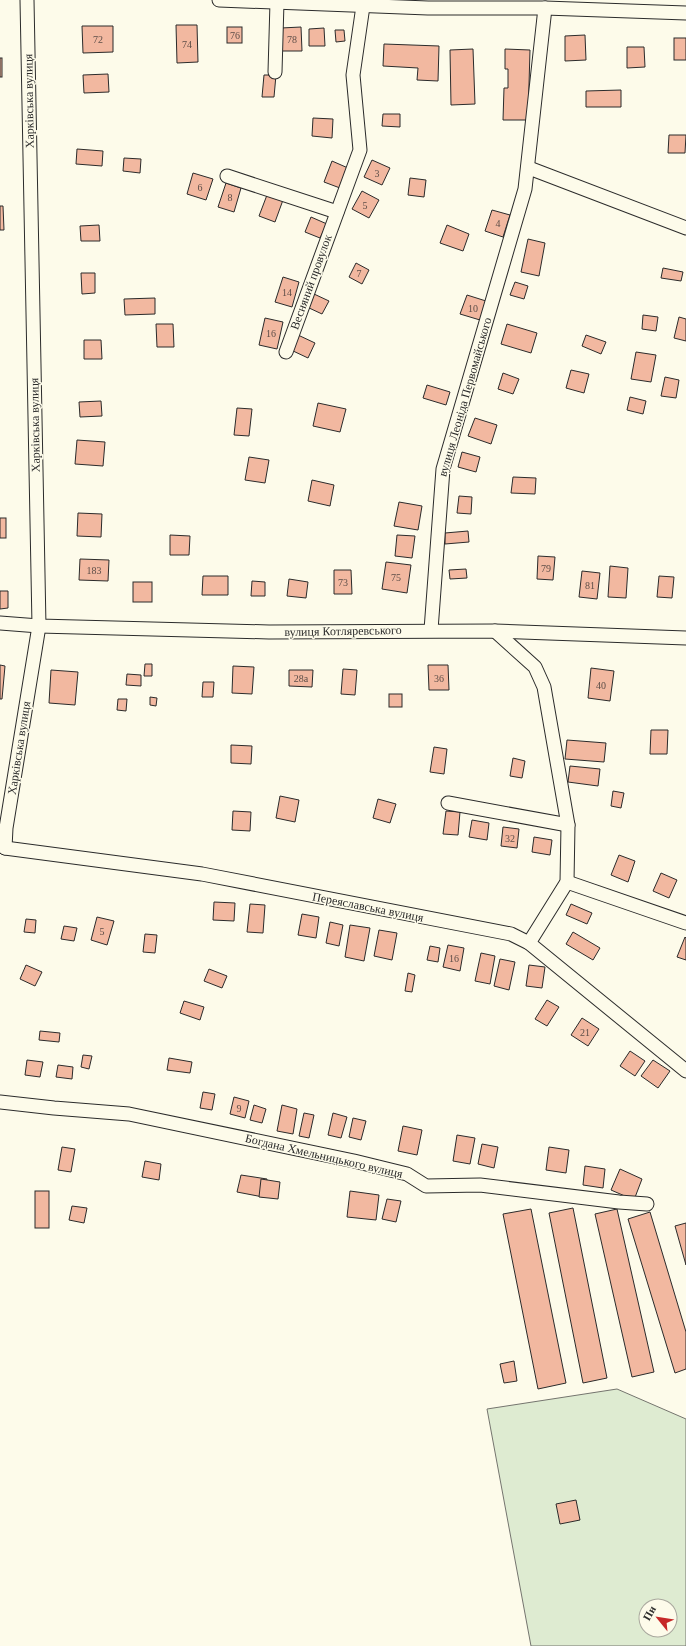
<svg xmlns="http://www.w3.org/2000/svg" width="686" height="1646" viewBox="0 0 686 1646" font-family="Georgia,serif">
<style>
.green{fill:#deebd1;stroke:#74746e;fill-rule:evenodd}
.building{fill:#f2b8a0;stroke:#2b2b2b}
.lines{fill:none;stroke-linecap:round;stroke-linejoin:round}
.minor-casing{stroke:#2b2b2b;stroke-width:15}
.minor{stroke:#fdfbea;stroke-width:13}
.labels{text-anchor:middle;stroke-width:3;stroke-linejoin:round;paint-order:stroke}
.number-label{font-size:10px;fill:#5d4e48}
.street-label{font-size:12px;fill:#2b2b2b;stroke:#fdfbea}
</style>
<rect width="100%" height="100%" fill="#fdfbea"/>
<!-- green -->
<path class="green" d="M617,1389L686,1419V1646H531L487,1409ZM646,1606H670V1630H646Z"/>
<!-- building -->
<g class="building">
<path d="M176,25H197L198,62L177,63Z"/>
<path d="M82,26H113V52L83,53Z"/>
<rect x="227" y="27" width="15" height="16"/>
<path d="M301,27L302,51H282L281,28Z"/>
<path d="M324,28L325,46H309V29Z"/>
<path d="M335,30H344L345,41L336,42Z"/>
<path d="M585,35L586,60L565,61V36Z"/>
<rect x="674" y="38" width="12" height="22"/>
<path d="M384,44L439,46L438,81L417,80L418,68L383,66Z"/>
<path d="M627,47H644L645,67L627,68Z"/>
<path d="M473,49L475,104L451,105L450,50Z"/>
<path d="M505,49L530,50L528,120H503L504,88H508V69H505Z"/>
<rect x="0" y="58" width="2" height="19"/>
<path d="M108,74L109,92L84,93L83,75Z"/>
<path d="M264,75H276L274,97H262Z"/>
<path d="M621,90V107H586V91Z"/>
<path d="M383,114H400V127L382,126Z"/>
<path d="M313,118L333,119L332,138L312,136Z"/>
<path d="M669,135H686L685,153H668Z"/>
<path d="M77,149L103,151L102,166L76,164Z"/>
<path d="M124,158L141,159L140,173L123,171Z"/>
<path d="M372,160L390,168L382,185L364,177Z"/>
<path d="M332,161L348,168L340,188L324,182Z"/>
<path d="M193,173L213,179L206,200L187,194Z"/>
<path d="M410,178L426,180L424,197L408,195Z"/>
<path d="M226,183L241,188L234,212L218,207Z"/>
<path d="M362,191L379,200L369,218L352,209Z"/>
<path d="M267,195L283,200L275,222L259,216Z"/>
<path d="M0,206H3L4,230H0Z"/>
<path d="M492,210L510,215L503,237L485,231Z"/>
<path d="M311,217L327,224L320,238L305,232Z"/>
<path d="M99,225L100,241H81L80,226Z"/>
<path d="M447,225L469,234L463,251L440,243Z"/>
<path d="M528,239L545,243L539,276L521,272Z"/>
<path d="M356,263L369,270L362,284L349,277Z"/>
<path d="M663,268L683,272L681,281L661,278Z"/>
<path d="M81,273H95V293L82,294Z"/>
<path d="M283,277L299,282L292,307L275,302Z"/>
<path d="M515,282L528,286L524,299L510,295Z"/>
<path d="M314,294L329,301L322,314L307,307Z"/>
<path d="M467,295L486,301L480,320L460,314Z"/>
<path d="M155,298V314L125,315L124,299Z"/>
<path d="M643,315L658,317L656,331L642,329Z"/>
<path d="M679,317L686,319V341L674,338Z"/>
<path d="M265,318L283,322L277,349L259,345Z"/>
<path d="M156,324H173L174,347H157Z"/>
<path d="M507,324L537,333L531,353L501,344Z"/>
<path d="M298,335L315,343L308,358L291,350Z"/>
<path d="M586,335L606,342L601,354L582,346Z"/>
<path d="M84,340H101L102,359H84Z"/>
<path d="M636,352L656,355L651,382L631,379Z"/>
<path d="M571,370L589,374L584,393L566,388Z"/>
<path d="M503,373L519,379L513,394L498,389Z"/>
<path d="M665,377L679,380L676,398L661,396Z"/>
<path d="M427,385L450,392L446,405L423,398Z"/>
<path d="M630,397L646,401L643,414L627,410Z"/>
<path d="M101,401L102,416L80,417L79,402Z"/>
<path d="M318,403L346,409L340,432L313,426Z"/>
<path d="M237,408L252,409L249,436L234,435Z"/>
<path d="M475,418L497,425L491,444L468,436Z"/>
<path d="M77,440L105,442L103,466L75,464Z"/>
<path d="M462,452L480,457L476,472L458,467Z"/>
<path d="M249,457L269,460L265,483L245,480Z"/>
<path d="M513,477L536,478L535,494L511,493Z"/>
<path d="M312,480L334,485L330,506L308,501Z"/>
<path d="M459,496L472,497L471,514L457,513Z"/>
<path d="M399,502L422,506L418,530L394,526Z"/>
<path d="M78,513L102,514L101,537L77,536Z"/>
<rect x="0" y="518" width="6" height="20"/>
<path d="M468,531L469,542L445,544V533Z"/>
<path d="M170,535L190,536L189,555H170Z"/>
<path d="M397,535L415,536L412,558L395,556Z"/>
<path d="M538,556L555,557L553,580L537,579Z"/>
<path d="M80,559L109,560L108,581L79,580Z"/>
<path d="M386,562L411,565L407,593L382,589Z"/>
<path d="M610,566L628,568L626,598L608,597Z"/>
<path d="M466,569L467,578L450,579L449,570Z"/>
<path d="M334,570H351L352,594H334Z"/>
<path d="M582,571L600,573L597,599L579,597Z"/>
<path d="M203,576H228V595H202Z"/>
<path d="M659,576L674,577L672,598L657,597Z"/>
<path d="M289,579L308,582L306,598L287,596Z"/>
<path d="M252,581L265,582V596H251Z"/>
<rect x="133" y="582" width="19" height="20"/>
<path d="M0,591H8V608L0,609Z"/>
<path d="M145,664H152V676H144Z"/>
<path d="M0,665L5,666L2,699H0Z"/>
<path d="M428,665H448L449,690H429Z"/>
<path d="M233,666L254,667L252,694L232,693Z"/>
<path d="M591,668L614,671L610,701L588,698Z"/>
<path d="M343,669L357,670L355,695L341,694Z"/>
<path d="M51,670L78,672L75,705L49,703Z"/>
<path d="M289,670H313L312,687L289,686Z"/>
<path d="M127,674L141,675V686L126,685Z"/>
<path d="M203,682H214L213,697H202Z"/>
<rect x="389" y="694" width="13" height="13"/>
<path d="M150,697L157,698L156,706L150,705Z"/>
<path d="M118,699H127L126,711L117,710Z"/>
<path d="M651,730H668L667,754H650Z"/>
<path d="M567,740L606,743L604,762L565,759Z"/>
<path d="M231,745L252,746L251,764L231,763Z"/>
<path d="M434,747L447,749L444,774L430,772Z"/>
<path d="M513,758L525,761L522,778L510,776Z"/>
<path d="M570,766L600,769L598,786L568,782Z"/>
<path d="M613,791L624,793L621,808L611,806Z"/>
<path d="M280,796L299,800L295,822L276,818Z"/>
<path d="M378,799L396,804L390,823L373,818Z"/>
<path d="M233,811L251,812L250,831L232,830Z"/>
<path d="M446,811L460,812L458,835L443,834Z"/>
<path d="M472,820L489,823L487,840L469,837Z"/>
<path d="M503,827L519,829L517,848L501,846Z"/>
<path d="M534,837L552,840L550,855L532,852Z"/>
<path d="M619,855L635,861L628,882L611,875Z"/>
<path d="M661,873L677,880L669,898L653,891Z"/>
<path d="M214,902L235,903L234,921L213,920Z"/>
<path d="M250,904L265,905L263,933L247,932Z"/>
<path d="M571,904L592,913L587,924L566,915Z"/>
<path d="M302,914L319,917L316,938L298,935Z"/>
<path d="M97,917L114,921L107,945L91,940Z"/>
<path d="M26,919L36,920L35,933L24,932Z"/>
<path d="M330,922L343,925L339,946L326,943Z"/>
<path d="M350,925L370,928L364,961L345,957Z"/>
<path d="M64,926L77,928L74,941L61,939Z"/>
<path d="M379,930L397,933L392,960L374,956Z"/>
<path d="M573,932L600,948L593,960L566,944Z"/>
<path d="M145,934L157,935L155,953L143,952Z"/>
<path d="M685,937L686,938V960L677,957Z"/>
<path d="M448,945L464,948L460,971L443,967Z"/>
<path d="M430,946L440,948L438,962L427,960Z"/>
<path d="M481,953L495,956L490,984L475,981Z"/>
<path d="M500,959L515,962L509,990L494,986Z"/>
<path d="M26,965L42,972L35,986L20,979Z"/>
<path d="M529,965L545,967L542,988L526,986Z"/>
<path d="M209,969L227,976L222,988L204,981Z"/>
<path d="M408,973L415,975L412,992L405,991Z"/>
<path d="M547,1000L559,1007L547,1026L535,1019Z"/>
<path d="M184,1001L204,1007L200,1020L180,1013Z"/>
<path d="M582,1018L599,1029L588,1046L571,1035Z"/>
<path d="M40,1031L60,1033L59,1042L39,1040Z"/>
<path d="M630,1051L645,1061L635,1076L620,1066Z"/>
<path d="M83,1055L92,1056L89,1069L81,1067Z"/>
<path d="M169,1058L192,1062L190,1073L167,1070Z"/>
<path d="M27,1060L43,1062L40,1077L25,1075Z"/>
<path d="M653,1060L670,1071L658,1088L641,1076Z"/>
<path d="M58,1065L73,1067L72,1079L56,1077Z"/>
<path d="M203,1092L215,1094L212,1110L200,1108Z"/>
<path d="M234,1097L249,1101L245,1118L230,1114Z"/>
<path d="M254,1105L266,1109L262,1123L250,1120Z"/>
<path d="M282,1105L297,1109L293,1134L277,1131Z"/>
<path d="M304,1113L314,1115L309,1138L299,1136Z"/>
<path d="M333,1113L347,1117L341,1138L328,1135Z"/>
<path d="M353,1118L366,1121L361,1140L349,1137Z"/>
<path d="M403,1126L422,1130L417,1155L398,1151Z"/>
<path d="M457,1135L475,1138L470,1164L453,1161Z"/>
<path d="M482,1144L498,1147L494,1168L478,1164Z"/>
<path d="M62,1147L75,1149L71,1172L58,1170Z"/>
<path d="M549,1147L569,1150L566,1173L546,1170Z"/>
<path d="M145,1161L161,1164L159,1180L142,1177Z"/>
<path d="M585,1166L605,1169L603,1188L583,1185Z"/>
<path d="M620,1169L642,1179L634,1200L611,1190Z"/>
<path d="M241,1175L267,1179L263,1197L237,1192Z"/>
<path d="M261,1179L280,1182L278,1199L259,1197Z"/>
<rect x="35" y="1191" width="14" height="37"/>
<path d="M350,1191L379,1195L376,1220L347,1217Z"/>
<path d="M387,1199L401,1201L396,1222L382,1219Z"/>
<path d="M72,1206L87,1208L84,1223L69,1220Z"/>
<path d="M573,1208L607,1378L583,1383L549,1213Z"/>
<path d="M531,1209L566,1383L538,1389L503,1214Z"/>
<path d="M617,1209L654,1372L632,1377L595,1214Z"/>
<path d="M650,1212L686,1332V1369L675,1373L628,1219Z"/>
<path d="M686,1223V1265L675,1226Z"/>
<path d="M514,1361L517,1381L504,1383L500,1364Z"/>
<path d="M576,1500L580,1520L560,1524L556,1504Z"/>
</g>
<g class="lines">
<defs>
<g id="minor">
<path d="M219,0L428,8H545L686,13"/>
<path d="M275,72L277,2"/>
<path d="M529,168L686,228"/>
<path d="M227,176L337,212"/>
<path d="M286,352L360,150L353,75L363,6"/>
<path d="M0,623L39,626L269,632L495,631L686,638"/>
<path d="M431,630L443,469L525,189L545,8"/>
<path d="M495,631L535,667L544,687L568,825L567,882L529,943"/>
<path d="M448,803L568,825"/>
<path d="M5,848L6,828L39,626L27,0"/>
<path d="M5,848L202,874L511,934L529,943L686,1071"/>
<path d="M567,882L686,923"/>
<path d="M0,1102L54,1108L129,1114L354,1161L407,1174L426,1186L480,1185L619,1202L647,1204"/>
</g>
</defs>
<!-- minor casing -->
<use href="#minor" class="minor-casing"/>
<!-- minor -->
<use href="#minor" class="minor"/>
</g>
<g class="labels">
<!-- number labels -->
<g class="number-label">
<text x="235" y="39">76</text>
<text x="98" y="43">72</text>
<text x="292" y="43">78</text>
<text x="187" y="48">74</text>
<text x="377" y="177">3</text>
<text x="200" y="191">6</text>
<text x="230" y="201">8</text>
<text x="365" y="209">5</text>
<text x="498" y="227">4</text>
<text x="359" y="277">7</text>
<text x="287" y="296">14</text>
<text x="473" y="312">10</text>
<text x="271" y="337">16</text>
<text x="546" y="572">79</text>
<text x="94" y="574">183</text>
<text x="396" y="581">75</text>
<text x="343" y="586">73</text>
<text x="590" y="589">81</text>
<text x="301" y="682">28а</text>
<text x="439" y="682">36</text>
<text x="601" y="689">40</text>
<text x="510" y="842">32</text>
<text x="102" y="935">5</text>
<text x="454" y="962">16</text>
<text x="585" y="1036">21</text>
<text x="239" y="1112">9</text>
</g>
<!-- street labels -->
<g class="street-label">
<text transform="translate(29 101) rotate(-91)" y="4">Харківська вулиця</text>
<text transform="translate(311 282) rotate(-70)" y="4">Весняний провулок</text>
<text transform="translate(465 397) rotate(-74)" y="4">вулиця Леоніда Первомайського</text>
<text transform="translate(35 425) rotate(-91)" y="4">Харківська вулиця</text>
<text transform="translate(343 631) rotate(-1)" y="4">вулиця Котляревського</text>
<text transform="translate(19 748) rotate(-81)" y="4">Харківська вулиця</text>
<text transform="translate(368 907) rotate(11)" y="4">Переяславська вулиця</text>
<text transform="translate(324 1156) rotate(13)" y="4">Богдана Хмельницького вулиця</text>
</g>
</g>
<!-- north arrow -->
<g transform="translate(658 1618) rotate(300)"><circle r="19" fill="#fdfbea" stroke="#a9a89e"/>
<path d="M0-3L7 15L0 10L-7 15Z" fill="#c62828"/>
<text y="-6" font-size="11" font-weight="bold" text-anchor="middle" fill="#2b2b2b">Пн</text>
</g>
</svg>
